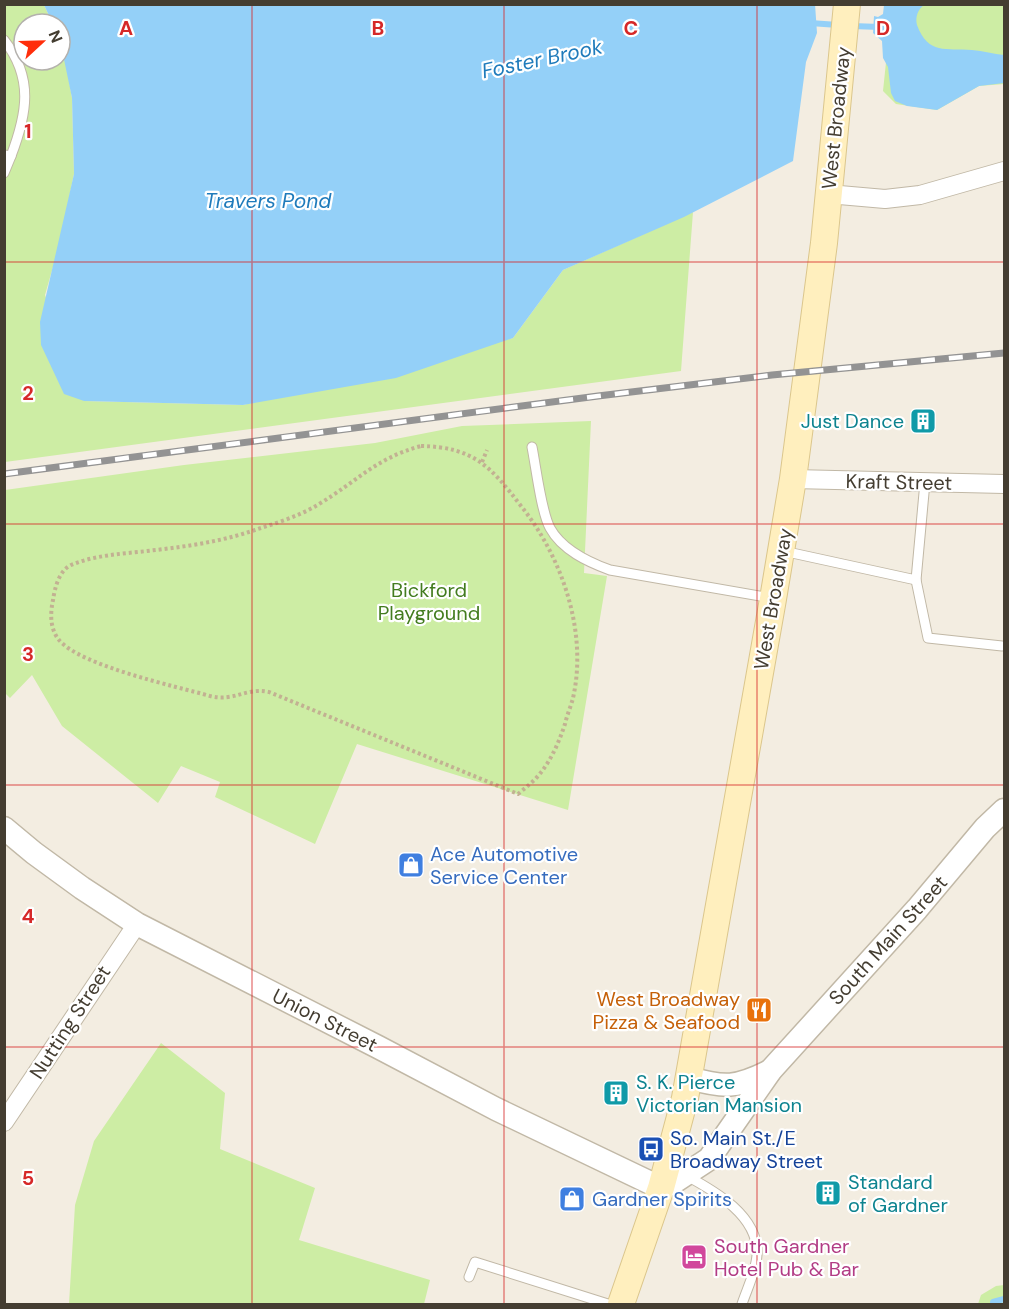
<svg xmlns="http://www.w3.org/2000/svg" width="1009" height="1309" viewBox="0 0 1009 1309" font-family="'DM Sans',sans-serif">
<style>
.green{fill:#cdeda4}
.water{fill:#94d0f8}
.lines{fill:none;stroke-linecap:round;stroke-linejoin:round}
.stream{stroke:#94d0f8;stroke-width:6}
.service-casing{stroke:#c1b8a6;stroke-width:11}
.minor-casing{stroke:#c1b8a6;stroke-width:20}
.tertiary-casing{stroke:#c1b8a6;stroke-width:25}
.secondary-casing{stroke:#dbc68c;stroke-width:28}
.path{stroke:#c2b192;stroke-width:4;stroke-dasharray:3 3;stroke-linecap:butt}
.service{stroke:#fff;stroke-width:9}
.minor{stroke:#fff;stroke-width:18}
.tertiary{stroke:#fff;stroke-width:22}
.secondary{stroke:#ffefbe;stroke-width:26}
.rail-casing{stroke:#939393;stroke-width:7}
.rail{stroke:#fff;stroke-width:4.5;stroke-dasharray:14;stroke-linecap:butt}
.grid{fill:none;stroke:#d62828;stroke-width:1.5;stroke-opacity:0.55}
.labels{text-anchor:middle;stroke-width:4.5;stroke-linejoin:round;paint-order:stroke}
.street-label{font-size:20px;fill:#443d31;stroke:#fff}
.culture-label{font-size:20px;fill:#0d838f;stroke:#fff;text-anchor:start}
.park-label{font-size:20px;fill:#437c1f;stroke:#fff}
.shop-label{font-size:20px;fill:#366cbe;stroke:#fff;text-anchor:start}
.food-label{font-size:20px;fill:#c56008;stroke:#fff;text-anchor:end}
.transit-label{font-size:20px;fill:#164399;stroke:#fff;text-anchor:start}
.hotel-label{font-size:20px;fill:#b23c85;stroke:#fff;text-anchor:start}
.water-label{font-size:21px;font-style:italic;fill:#1f7bbb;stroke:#fff}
.grid-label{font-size:20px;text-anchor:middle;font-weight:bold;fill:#d62828;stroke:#fff;stroke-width:4.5;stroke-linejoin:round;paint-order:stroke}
</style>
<rect width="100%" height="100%" fill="#f3ede1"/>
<!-- green -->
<g class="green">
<path d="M4,5H44L53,24H24V60H60V40L63,46L72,98L74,174L59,246L45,295L84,401L243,405L513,338L563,270L693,212L681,371L5,462Z"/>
<path d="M892,5H1004V84L979,86L937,110L896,104L883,91Z"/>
<path d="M591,421L584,573L607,576L568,810L357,744L315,844L215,797L220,782L181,766L158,803L62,726L32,675L10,698L5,693V490L184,465L375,443L462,426Z"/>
<path d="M161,1043L225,1093L220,1149L315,1188L299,1240L430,1280L424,1304H69L75,1205L94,1141Z"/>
<path d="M1004,1285V1304H978L981,1295L996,1286Z"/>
</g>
<!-- water -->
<g class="water">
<path d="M44,5L815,4L817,33L806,62L793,161L684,217L563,270L513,338L396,378L243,405L84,401L64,394L41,345L40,322L74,174L72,98L60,40V24H53Z"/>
<path d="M884,5H924C918,9 915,17 917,25C928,55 946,48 972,50C983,51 994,54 1004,55V83L979,86L937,110L907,106L895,101L891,93L888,67L883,58L882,41L873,33L874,16L878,17L883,14Z"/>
</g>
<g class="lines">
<!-- stream -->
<g class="stream">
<path d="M810,23L838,25"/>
<path d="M852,26L880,27"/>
<path d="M993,1304V1302L1004,1299"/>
</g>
<defs>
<g id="service">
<path d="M4,40C34,78 27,114 11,156"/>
<path d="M4,155L11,156L4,173"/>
<path d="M532,447C536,467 541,511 550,528C562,550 588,562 610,570L771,598"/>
<path d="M783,551L916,580L925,482"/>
<path d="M916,580L928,638L1002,646"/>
<path d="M685,1175C715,1191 759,1216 757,1255C756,1271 747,1289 742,1304"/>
<path d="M469,1277L475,1262L608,1304"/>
</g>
<g id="minor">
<path d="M828,194L885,199L920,195L1004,171"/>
<path d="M793,479L1004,484"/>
<path d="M4,1122L137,924"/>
</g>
<g id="tertiary">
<path d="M4,828L34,853L82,888L137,924L378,1047L496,1109L661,1188L674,1182L709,1159L771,1070L917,909L985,828L1004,810"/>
<path d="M689,1078C725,1088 736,1088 770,1071"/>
</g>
<path id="secondary" d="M621,1304L661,1188L685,1098L773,599L793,479L824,243L847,4"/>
</defs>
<!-- service casing -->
<use href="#service" class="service-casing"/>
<!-- minor casing -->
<use href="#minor" class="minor-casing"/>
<!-- tertiary casing -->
<use href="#tertiary" class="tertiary-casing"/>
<!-- secondary casing -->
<use href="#secondary" class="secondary-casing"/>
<!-- path -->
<g class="path">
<path d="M421,446C474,447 491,467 521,506C562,557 588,632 573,698C571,706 567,715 565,724C559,742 551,761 538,776C532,783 525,788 518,794L269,692C246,687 235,702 210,696C175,686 81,666 59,640C50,629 50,614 53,600C55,587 59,571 71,565C95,555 121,554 147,551C183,547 220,542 255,530C276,523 300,516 319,504C356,482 376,458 421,446Z"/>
<path d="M482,462L487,450"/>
</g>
<!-- service -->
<use href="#service" class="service"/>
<!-- minor -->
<use href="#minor" class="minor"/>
<!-- tertiary -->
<use href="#tertiary" class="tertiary"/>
<!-- secondary -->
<use href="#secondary" class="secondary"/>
<defs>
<path id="rail" d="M4,474L598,396L772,375L1004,353"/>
</defs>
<!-- rail casing -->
<use href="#rail" class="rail-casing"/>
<!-- rail -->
<use href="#rail" class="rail"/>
</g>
<!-- grid -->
<path class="grid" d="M252,4V1304M504,4V1304M757,4V1304M4,262H1004M4,524H1004M4,785H1004M4,1047H1004"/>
<!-- icons -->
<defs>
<symbol id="building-square" viewBox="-11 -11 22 22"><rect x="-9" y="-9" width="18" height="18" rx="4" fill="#0f9aa8" stroke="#fff"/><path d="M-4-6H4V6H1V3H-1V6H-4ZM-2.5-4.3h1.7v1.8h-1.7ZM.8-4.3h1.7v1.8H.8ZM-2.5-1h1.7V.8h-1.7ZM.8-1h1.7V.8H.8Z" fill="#fff"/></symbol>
<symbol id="shop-square" viewBox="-11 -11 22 22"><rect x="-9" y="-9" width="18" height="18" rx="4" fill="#3f7fe0" stroke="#fff"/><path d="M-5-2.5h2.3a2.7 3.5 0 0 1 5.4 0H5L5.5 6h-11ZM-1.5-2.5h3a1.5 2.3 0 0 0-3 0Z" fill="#fff"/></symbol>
<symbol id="restaurant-square" viewBox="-11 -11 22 22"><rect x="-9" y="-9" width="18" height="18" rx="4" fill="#e8710a" stroke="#fff"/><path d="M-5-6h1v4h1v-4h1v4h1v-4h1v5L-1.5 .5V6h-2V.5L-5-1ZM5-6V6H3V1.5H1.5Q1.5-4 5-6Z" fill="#fff"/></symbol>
<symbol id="bus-square" viewBox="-11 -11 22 22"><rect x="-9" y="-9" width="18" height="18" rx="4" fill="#1a4fb4" stroke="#fff"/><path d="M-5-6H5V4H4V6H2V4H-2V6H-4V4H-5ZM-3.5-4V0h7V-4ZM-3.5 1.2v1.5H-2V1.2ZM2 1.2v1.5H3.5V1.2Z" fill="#fff"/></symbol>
<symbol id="hotel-square" viewBox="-11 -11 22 22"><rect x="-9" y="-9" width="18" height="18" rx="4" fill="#d1479c" stroke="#fff"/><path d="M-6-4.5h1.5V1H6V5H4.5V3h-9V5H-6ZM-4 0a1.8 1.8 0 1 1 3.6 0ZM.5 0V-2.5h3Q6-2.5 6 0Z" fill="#fff"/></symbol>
</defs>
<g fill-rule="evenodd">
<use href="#building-square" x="908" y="406" width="30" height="30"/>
<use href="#shop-square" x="396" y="850" width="30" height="30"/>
<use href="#restaurant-square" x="744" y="995" width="30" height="30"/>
<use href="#building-square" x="601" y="1078" width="30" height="30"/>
<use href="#bus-square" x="636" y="1134" width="30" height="30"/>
<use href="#building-square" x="813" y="1178" width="30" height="30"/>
<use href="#shop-square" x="557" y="1184" width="30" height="30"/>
<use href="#hotel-square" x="679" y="1242" width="30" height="30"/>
</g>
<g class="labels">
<!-- street labels -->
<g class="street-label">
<text transform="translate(836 118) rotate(-84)" y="7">West Broadway</text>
<text transform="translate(899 482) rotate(1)" y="7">Kraft Street</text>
<text transform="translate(773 599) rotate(-80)" y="7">West Broadway</text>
<text transform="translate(888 940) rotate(-48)" y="7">South Main Street</text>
<text transform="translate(325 1020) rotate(27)" y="7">Union Street</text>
<text transform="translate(70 1022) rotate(-57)" y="7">Nutting Street</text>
</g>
<!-- culture labels -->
<g class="culture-label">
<text x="904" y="428" text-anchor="end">Just Dance</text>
<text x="636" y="1089">S. K. Pierce<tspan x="636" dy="23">Victorian Mansion</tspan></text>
<text x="848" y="1189">Standard<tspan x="848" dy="23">of Gardner</tspan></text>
</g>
<!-- park labels -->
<g class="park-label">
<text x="429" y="597">Bickford<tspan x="429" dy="23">Playground</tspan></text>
</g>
<!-- shop labels -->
<g class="shop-label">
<text x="430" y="861">Ace Automotive<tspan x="430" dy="23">Service Center</tspan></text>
<text x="592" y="1206">Gardner Spirits</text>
</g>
<!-- food labels -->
<g class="food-label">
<text x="740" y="1006">West Broadway<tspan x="740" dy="23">Pizza &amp; Seafood</tspan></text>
</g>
<!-- transit labels -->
<g class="transit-label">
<text x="670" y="1145">So. Main St./E<tspan x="670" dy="23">Broadway Street</tspan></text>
</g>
<!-- hotel labels -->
<g class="hotel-label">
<text x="714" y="1253">South Gardner<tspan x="714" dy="23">Hotel Pub &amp; Bar</tspan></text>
</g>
<!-- water labels -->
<g class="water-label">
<text transform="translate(542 59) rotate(-12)" y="7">Foster Brook</text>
<text x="268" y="208">Travers Pond</text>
</g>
</g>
<g class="grid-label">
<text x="126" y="35">A</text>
<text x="378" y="35">B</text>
<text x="631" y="35">C</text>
<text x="883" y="35">D</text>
<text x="28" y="138">1</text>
<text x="28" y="400">2</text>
<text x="28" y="661">3</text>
<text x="28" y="923">4</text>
<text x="28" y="1185">5</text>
</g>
<!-- border -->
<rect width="1009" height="1309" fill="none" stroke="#443d31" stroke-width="12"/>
<!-- north arrow -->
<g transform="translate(42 42) rotate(68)"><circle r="28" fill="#ffffff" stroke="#b4b1ad" stroke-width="1.5"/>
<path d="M0-4.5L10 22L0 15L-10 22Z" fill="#ff2e0b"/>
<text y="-9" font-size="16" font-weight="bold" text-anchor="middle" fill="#443d31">N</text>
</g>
</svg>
